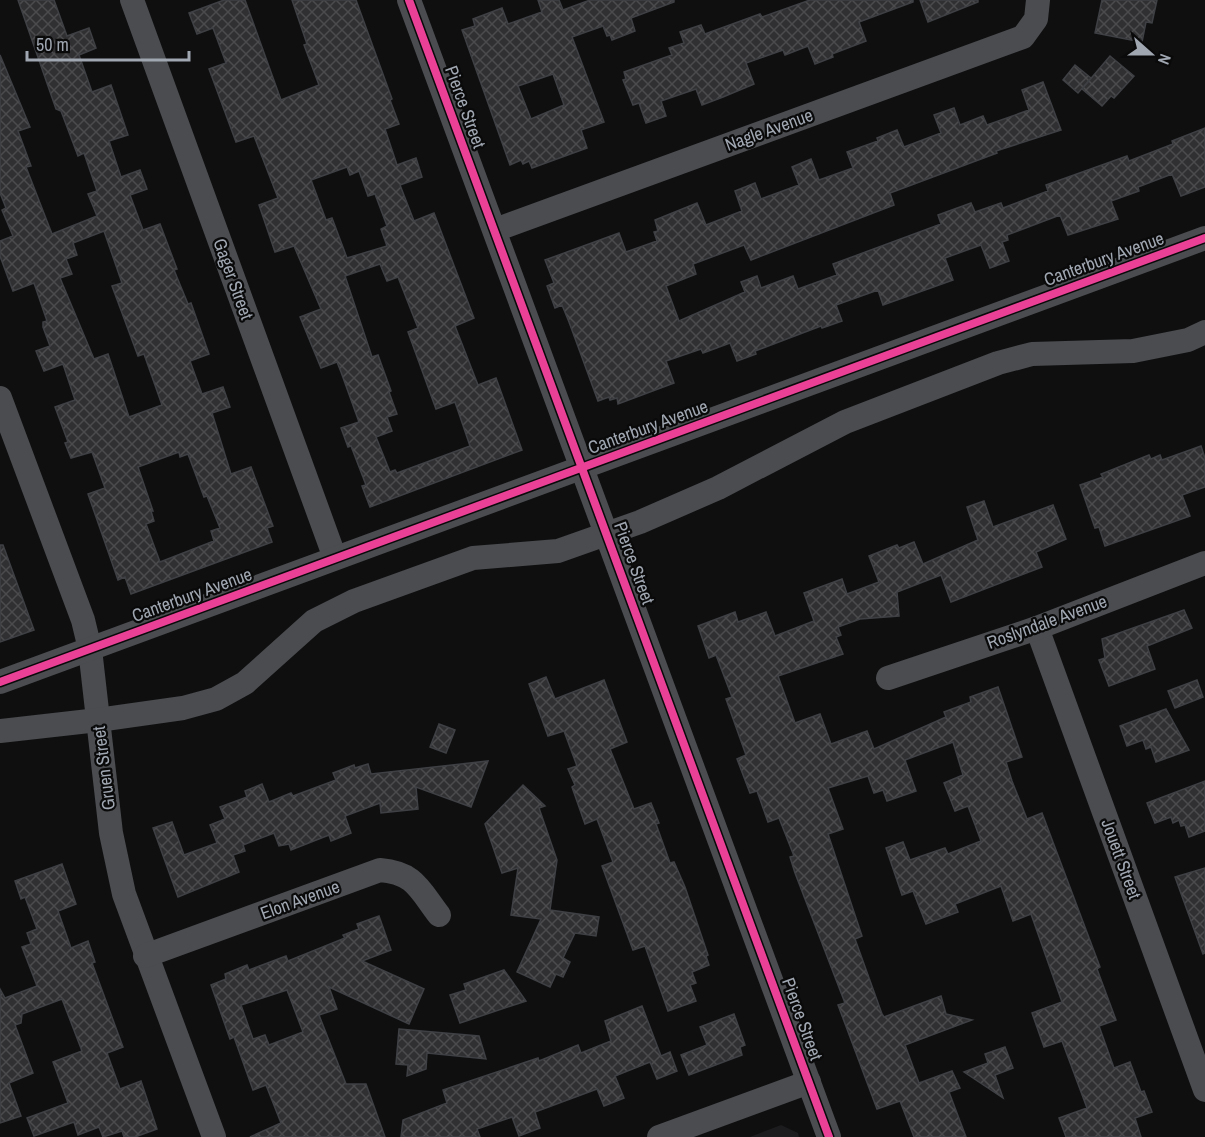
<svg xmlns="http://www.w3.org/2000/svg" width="1205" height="1137" viewBox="0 0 1205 1137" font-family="'Archivo Narrow',sans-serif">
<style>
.built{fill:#1c1c1e}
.building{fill:url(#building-cross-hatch);stroke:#3e4044;stroke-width:1.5;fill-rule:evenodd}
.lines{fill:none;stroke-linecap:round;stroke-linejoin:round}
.minor{stroke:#4a4c4f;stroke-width:24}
.cycleway-casing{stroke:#0a0a0b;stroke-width:11}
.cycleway{stroke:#ea4096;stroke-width:8}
.labels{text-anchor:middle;stroke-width:4.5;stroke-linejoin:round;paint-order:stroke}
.street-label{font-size:18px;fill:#a0a7b1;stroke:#0a0a0b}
</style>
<defs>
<pattern id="building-cross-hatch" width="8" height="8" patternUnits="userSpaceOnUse" patternTransform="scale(1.5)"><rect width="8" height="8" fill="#303032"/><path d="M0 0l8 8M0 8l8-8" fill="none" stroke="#4b4b4d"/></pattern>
</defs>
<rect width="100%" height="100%" fill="#0f0f10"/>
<!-- built -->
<path class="built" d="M781,1125L798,1133L799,1137H750Z"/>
<!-- building -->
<g class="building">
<path d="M18,0H54L67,36L89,28L96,48L79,55L92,92L111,85L128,135L109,141L121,177L140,170L147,189L130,195L143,230L160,224L177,269L174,270L188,304L191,303L209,354L190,361L202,394L223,387L230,407L212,413L231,474L251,467L273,526L267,528L272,542L131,594L125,577L118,580L88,494L105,488L92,452L71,458L65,443L68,442L55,407L75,400L63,364L44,371L36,351L50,346L43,327V322L47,321L34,283L13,291L0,256V241L13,236L2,210L6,208L0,193V55L30,127L18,131L31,166L26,167L52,234L97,216L88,194L97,191L84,153L78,156L61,111L56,109ZM104,231L122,283L112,286L138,356L144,354L162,405L129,417L108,354L94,359L60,278L72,274L66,259L77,255L73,243ZM179,452L180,457L188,454L204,497L207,496L220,528L211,531L214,541L160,562L146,524L154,521L151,511H153L138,467Z"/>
<path d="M224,0H245L281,100L319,85L304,45L307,44L292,0H356L392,99L390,100L399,124L385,129L397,165L416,158L422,177L400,185L414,221L434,213L474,318L455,326L478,385L496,378L522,450L370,507L362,486L366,485L351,446L348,447L341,428L359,422L341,372L337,362L321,368L300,317L321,309L294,246L275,252L259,205L278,198L254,136L236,142L209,69L226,63L213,28L197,34L189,13ZM347,167L350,175L359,171L368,196L375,194L387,226L381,229L387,246L347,258L332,218L326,220L311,180ZM380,264L387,281L398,277L418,328L408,332L436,409L455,402L470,446L397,473L395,470L390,472L376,437L392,431L387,417L397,414L389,392L391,391L378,355L372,357L345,276Z"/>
<path d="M538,0H559L563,10L590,0H674V2L631,18L635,31L612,40L610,35L607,36L603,26L572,37L604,122L581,130L587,148L532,168L529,161L523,164L521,160L510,165L462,30L475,26L473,19L502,8L508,24L542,12ZM553,74L564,105L531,119L518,86Z"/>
<path d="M810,0H913V2L859,22L866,41L832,54L833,57L815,64L808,46L785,55L783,50L746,63L754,84L723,97L702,105L696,89L661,101L666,116L646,123L639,103L633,105L623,80L626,79L624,72L672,55L669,48L684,43L680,32L701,25L705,34L760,14L762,17Z"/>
<path d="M920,0H978V2L928,22Z"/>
<path d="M1102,0H1157L1152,23L1146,22L1142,42L1095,33Z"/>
<path d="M1110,56L1134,76L1114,98L1111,96L1102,106L1082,89Z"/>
<path d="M1075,65L1091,78L1078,93L1063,80Z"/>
<path d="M1043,82L1061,130L996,151L997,153L890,193L894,205L751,260L744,245L693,264L696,274L666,286L679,321L745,292L741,282L757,276L761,288L793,276L798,289L837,275L833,264L941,224L938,215L971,203L975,212L1001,203L1003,208L1048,191L1046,185L1127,156L1129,161L1173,144L1172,141L1205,128V187L1181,196L1172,174L1138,187L1139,191L1111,201L1118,219L1068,235L1060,215L1007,235L1008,240L1002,242L1009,261L990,268L981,245L945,258L953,280L883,305L878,290L836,305L842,321L822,328L821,326L755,351L756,354L737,361L730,343L703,353L701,349L666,361L674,383L618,404L617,398L610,400L609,397L598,401L569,322L562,305L555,308L547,286L554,283L545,260L619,233L626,252L657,241L654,232L658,231L655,220L697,203L706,225L742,211L735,191L755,183L761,199L799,185L792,167L811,159L819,180L853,168L847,152L878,141L877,138L897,130L904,147L941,133L934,115L954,108L960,125L983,116L987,125L1029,110L1022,90Z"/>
<path d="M1201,446L1205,458V487L1182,495L1190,516L1105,546L1099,527L1095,528L1080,485L1103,477L1101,474L1149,455L1151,459L1160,455L1162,460Z"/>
<path d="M984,501L993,527L1053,505L1066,539L1036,552L1042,567L951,602L941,575L897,592L899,616L860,619L838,627L841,635L836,637L843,654L778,676L795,723L820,714L831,744L867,731L874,749L946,717L944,712L971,702L970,697L998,687L1022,757L1006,762L1012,781L1027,819L1042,813L1100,967L1097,969L1116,1020L1099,1026L1114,1068L1130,1062L1141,1092L1144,1091L1152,1112L1135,1118L1141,1137H1066L1059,1118L1087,1108L1062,1041L1044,1047L1032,1013L1062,1002L1031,914L1013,921L1001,886L955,904L958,912L926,924L913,891L902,895L886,848L903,842L910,860L945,848L948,854L981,841L968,806L955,811L944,783L963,775L953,742L905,760L916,791L887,801L883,790L874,793L868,776L828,788L843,829L828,834L862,936L855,939L882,1014L884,1017L941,996L946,1014L972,1020L905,1045L919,1083L952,1071L960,1088L949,1092L966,1137H914L900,1101L877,1109L838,1005L845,1003L795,873L790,857L794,856L779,818L768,822L757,791L750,793L737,759L746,755L726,699L732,697L716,655L709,658L698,626L735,612L738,622L766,612L775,636L814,621L804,593L842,579L847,594L879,582L869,556L897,545L899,548L914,542L923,564L978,540L967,507Z"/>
<path d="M0,545H3L34,630L0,642Z"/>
<path d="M1184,610L1192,628L1147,646L1155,669L1109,686L1099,660L1105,658L1102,639Z"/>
<path d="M546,677L555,699L604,680L627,742L610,749L634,809L651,803L659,823L656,824L670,863L674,862L685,887L708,955L706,956L709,965L692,972L696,983L690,985L696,1001L668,1011L645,946L633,950L602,866L613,862L597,819L585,824L572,787L575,785L568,769L577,766L564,731L548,736L529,684Z"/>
<path d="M1197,680L1203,697L1175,708L1168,691Z"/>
<path d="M1166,709L1189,750L1156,762L1151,747L1146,749L1143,740L1127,746L1120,726Z"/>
<path d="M439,724L455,730L446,753L430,747Z"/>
<path d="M488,761L471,807L416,787L418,809L381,813L380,803L345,816L351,833L331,841L329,835L291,850L289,844L279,846L274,833L243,845L245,851L233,855L239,872L178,897L153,828L172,822L184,855L217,843L210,825L225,819L220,807L247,797L245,791L262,784L269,802L291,793L293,796L336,780L333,773L354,765L355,768L368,764L371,774Z"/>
<path d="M1205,781V831L1189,837L1185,825L1181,826L1179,820L1173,823L1171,817L1155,823L1147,803Z"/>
<path d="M523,785L545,806L539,808L557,860L550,910L599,917L596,936L575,933L563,958L570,962L563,977L556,974L550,987L517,972L541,919L511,915L518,868L502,873L485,824Z"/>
<path d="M62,864L76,904L58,911L71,948L88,941L95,962L92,963L123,1047L107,1053L120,1089L141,1081L157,1129L135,1137H124L122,1131L103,1137L99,1127L78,1135L74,1122L34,1136L27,1118L68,1103L53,1062L82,1051L62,999L22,1014L21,1023L15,1025L33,1073L9,1083L21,1116L0,1123V989L5,998L37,986L22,947L31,944L27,933L37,929L25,897L21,899L15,881Z"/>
<path d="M1205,868V953L1203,954L1175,877Z"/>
<path d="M379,916L391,950L362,961L424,989L409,1024L329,987L337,1009L319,1015L346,1084H366L385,1137H250L281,1123L266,1085L253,1090L234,1037L230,1039L211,985L226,979L225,974L247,965L249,970L286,956L288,961L345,938L343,935L359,929L357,924ZM287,990L303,1032L269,1045L265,1035L253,1039L241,1005Z"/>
<path d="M504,970L526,1001L460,1023L450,995L466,990L464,984Z"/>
<path d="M642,1006L661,1056L670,1052L677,1071L657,1079L650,1062L615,1076L624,1098L604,1106L597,1089L535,1112L540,1128L519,1136L512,1117L477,1129L480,1137H401L403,1120L447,1103L443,1090L538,1058L539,1061L578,1045L581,1053L611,1041L605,1021Z"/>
<path d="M734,1014L745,1045L740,1047L742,1055L689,1075L681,1055L707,1045L700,1027Z"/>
<path d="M399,1029L479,1036L486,1059L427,1053L426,1069L407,1076L408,1065L396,1064Z"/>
<path d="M1005,1047L1013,1068L995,1075L1003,1098L964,1072L988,1063L985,1054Z"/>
</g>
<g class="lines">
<!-- minor -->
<g class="minor">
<path d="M132,0L335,558"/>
<path d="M409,0L829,1137"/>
<path d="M495,230L1023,37L1036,19L1038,0"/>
<path d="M0,398L83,620L90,649L111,833L124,894L214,1137"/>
<path d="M1037,628L1205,1090"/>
<path d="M888,678L1037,628L1205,563"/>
<path d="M0,682L1205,238"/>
<path d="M0,731L98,720L183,708L216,699L245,683L314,621L354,601L473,558L558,551L640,522L718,488L845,422L998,363L1032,354L1133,351L1188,340L1205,332"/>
<path d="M145,956L380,870C415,873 419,889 439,915"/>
<path d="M659,1137L809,1082"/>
</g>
<defs>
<g id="cycleway">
<path d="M409,0L829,1137"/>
<path d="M0,682L1205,238"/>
</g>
</defs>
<!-- cycleway casing -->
<use href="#cycleway" class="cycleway-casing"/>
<!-- cycleway -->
<use href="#cycleway" class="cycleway"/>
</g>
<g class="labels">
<!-- street labels -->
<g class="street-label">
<text transform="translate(465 107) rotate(70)" y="6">Pierce Street</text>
<text transform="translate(769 130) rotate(-20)" y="6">Nagle Avenue</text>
<text transform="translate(1104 259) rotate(-20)" y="6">Canterbury Avenue</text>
<text transform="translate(233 279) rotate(70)" y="6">Gager Street</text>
<text transform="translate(648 427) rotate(-20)" y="6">Canterbury Avenue</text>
<text transform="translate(634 563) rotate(70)" y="6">Pierce Street</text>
<text transform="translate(192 595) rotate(-20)" y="6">Canterbury Avenue</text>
<text transform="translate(1047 622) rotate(-20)" y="6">Roslyndale Avenue</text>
<text transform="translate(104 768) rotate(-97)" y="6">Gruen Street</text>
<text transform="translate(1121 859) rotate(70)" y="6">Jouett Street</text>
<text transform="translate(300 900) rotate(-20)" y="6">Elon Avenue</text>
<text transform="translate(802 1019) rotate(70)" y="6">Pierce Street</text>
</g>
</g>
<!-- north arrow -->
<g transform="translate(1151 54) rotate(111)" stroke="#0a0a0b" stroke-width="4.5" paint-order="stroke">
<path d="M0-4.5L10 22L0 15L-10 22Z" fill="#a0a7b1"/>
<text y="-9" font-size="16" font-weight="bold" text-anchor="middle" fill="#a0a7b1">N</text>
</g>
<!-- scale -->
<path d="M27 51v9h162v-9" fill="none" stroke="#a0a7b1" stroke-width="3"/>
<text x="36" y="51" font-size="18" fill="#a0a7b1" stroke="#0a0a0b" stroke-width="4.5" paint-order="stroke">50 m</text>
</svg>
